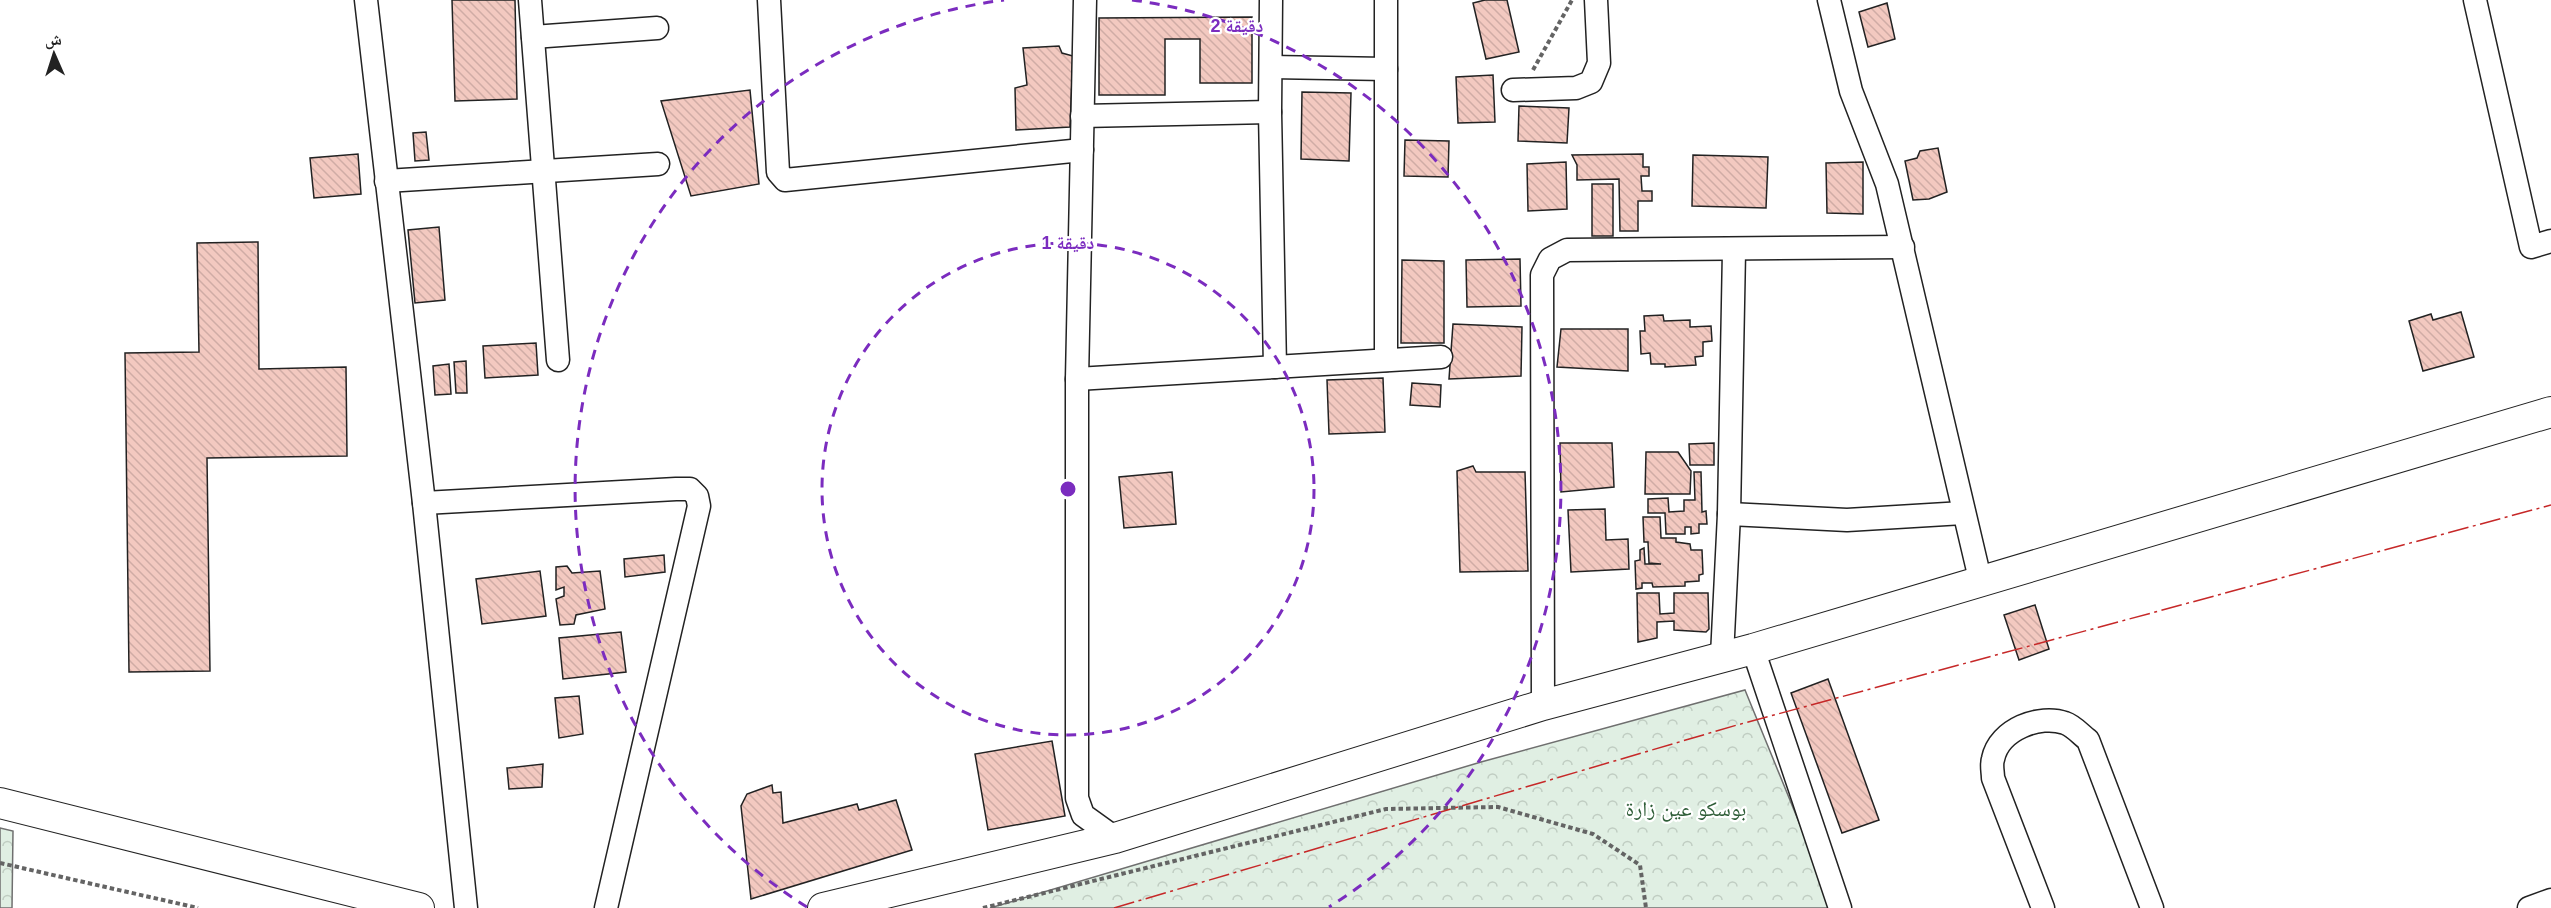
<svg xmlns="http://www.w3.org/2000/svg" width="2551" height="908" viewBox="0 0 2551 908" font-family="Helvetica,'Noto Naskh Arabic',sans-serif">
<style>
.forest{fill:url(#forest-crowns);stroke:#6f6f6f;stroke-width:1.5}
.building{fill:url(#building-back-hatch);stroke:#222;stroke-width:1.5}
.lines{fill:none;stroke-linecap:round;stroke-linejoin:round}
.minor-casing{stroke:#222;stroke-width:25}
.major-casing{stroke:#222;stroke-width:32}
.path{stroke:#646464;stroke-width:4;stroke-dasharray:4.5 3;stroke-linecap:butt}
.minor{stroke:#fff;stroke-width:22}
.major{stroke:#fff;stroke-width:30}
.power{stroke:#c62828;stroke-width:1.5;stroke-dasharray:21 4.5 3 4.5;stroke-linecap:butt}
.ring{fill:none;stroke:#7b2cbf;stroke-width:3;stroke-dasharray:10 8}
.labels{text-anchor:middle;stroke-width:4.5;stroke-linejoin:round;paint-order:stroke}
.park-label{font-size:21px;fill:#2f5e38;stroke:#fff}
.centre{fill:#7b2cbf;stroke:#fff;stroke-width:3}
.ring-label{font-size:18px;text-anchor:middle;font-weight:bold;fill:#7b2cbf;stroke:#fff;stroke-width:4.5;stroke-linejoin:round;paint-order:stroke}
</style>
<defs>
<pattern id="forest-crowns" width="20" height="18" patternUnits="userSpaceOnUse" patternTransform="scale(1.5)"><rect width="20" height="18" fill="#e0efe3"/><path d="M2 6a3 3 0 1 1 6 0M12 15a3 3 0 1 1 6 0" fill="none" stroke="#c0cdc2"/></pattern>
<pattern id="building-back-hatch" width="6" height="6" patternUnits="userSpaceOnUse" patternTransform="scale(1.5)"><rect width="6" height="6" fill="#f3c9c0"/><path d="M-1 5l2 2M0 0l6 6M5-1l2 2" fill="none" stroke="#d0aca5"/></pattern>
</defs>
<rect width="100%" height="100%" fill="#fff"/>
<!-- forest -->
<g class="forest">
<path d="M1745,690L1834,908H990L1481,762Z"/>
<path d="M0,828L13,831L12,908H0Z"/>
</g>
<!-- building -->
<g class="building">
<path d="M452,0H515L517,99L455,101Z"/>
<path d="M1485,0H1507L1519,52L1486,59L1473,3Z"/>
<path d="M1887,3L1895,39L1868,47L1859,12Z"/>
<path d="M1252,17V83H1200V39H1165V95H1099V18Z"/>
<path d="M1059,46L1062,53L1073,56L1070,127L1016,130L1015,88L1027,85L1023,48Z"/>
<path d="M1493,75L1495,122L1458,123L1456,77Z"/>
<path d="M750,90L759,184L691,196L661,101Z"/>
<path d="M1302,92L1351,93L1349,161L1301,159Z"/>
<path d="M1519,106L1569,108L1567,143L1518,141Z"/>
<path d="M426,132L429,160L415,161L413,133Z"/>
<path d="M1405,140L1449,141L1448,177L1404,176Z"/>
<path d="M1938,148L1947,192L1929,199L1913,200L1905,161L1917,158L1920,151Z"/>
<path d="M358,154L361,194L314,198L310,158Z"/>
<path d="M1643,154V167H1649V176H1641L1642,191H1652V201H1638V231H1620L1619,179L1577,180V165L1572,155Z"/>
<path d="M1693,155L1768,157L1766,208L1692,206Z"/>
<path d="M1566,162L1567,209L1528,211L1527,164Z"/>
<path d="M1863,162V214L1827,213L1826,163Z"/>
<rect x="1592" y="184" width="21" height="52"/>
<path d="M439,227L445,300L415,303L408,230Z"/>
<path d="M258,242L259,369L346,367L347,456L207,458L210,671L129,672L125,353L199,352L197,243Z"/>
<path d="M1520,259L1521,306L1467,307L1466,260Z"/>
<path d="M1402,260L1444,261V343H1401Z"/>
<path d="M2461,312L2474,357L2423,371L2409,321L2431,314L2433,320Z"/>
<path d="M1663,315L1664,321L1690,320V327L1711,326L1712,341L1703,342V356L1695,357L1696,365L1665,367V364H1651L1650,353L1641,354L1640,331H1645L1644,316Z"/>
<path d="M1453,324L1522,327L1521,376L1449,379Z"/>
<path d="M1561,329H1628V371L1557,367Z"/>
<path d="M536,343L538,375L485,378L483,346Z"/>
<path d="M466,361L467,393H456L454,362Z"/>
<path d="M449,364L451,394L435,395L433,366Z"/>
<path d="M1383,378L1385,432L1329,434L1327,380Z"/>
<path d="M1412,383L1441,385L1440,407L1410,405Z"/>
<path d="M1560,443H1612L1614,487L1561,492Z"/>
<path d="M1714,443V465H1690L1689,444Z"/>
<path d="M1646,452H1678L1691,471L1690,494H1645Z"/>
<path d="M1473,466L1476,472H1525L1528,571L1460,572L1457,471Z"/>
<path d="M1172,472L1176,524L1124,528L1119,477Z"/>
<path d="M1694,472H1701L1702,512L1706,511L1707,524H1699V533L1691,534V527H1685V534H1666L1665,513H1648V499L1668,498L1669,512L1684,511V500H1695Z"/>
<path d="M1605,509L1606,540L1628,539L1629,569L1571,572L1568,510Z"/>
<path d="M1643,517H1660L1661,538H1676V542L1690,544L1691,550H1702L1703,574L1699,575V581L1685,582V586L1653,587L1652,583H1642V588L1636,589L1635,561L1640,560V550L1644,548L1645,564H1661L1649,563L1648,542H1644Z"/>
<path d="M664,555L665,572L625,577L624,559Z"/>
<path d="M567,566L572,573L600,571L605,609L576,615L574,624L560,625L556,599L564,596V587L556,590V567Z"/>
<path d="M540,571L546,616L482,624L476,579Z"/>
<path d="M1637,593H1659L1660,614L1674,613V593H1708L1709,629L1706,632L1674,630V621L1657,622V638L1638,642Z"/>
<path d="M2035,605L2049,649L2019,660L2004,615Z"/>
<path d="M621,632L626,672L563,679L559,638Z"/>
<path d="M1828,679L1879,820L1842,833L1791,693Z"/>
<path d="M579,696L583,734L559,738L555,698Z"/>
<path d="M1052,741L1065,816L988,830L975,754Z"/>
<path d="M543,764L542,787L509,789L507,768Z"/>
<path d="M772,785L773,793L781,792L783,823L857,804L859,810L896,800L912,850L751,899L741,806L747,794Z"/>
</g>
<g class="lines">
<defs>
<g id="minor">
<path d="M366,0L424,503L466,908"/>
<path d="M530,0L558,360"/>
<path d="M769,0L778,172L785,180L1082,150"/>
<path d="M1085,0L1077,379V798L1083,815L1115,838"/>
<path d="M1271,0L1270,112L1275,367"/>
<path d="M1386,0V360"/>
<path d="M1829,0L1851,91L1887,184L1980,579"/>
<path d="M2475,0L2531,247L2551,241"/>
<path d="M533,37L657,28"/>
<path d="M1271,67L1386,69"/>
<path d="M1513,90L1576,88L1591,82L1599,63L1596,0"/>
<path d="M1082,116L1270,112"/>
<path d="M386,181L658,164"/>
<path d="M1077,379L1441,357"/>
<path d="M424,503L676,489H690L697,496L699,506L606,908"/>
<path d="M1729,514L1847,520L1963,513"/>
<path d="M1753,649L1840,908"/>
<path d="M1722,656L1729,514L1734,251"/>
<path d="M1543,705L1542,275L1550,259L1567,250L1903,247"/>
<path d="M2043,908L1993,778C1993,772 1991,765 1993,759C1999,729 2040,714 2065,723C2074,726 2081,735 2088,740L2152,908"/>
<path d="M2529,908L2551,900"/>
</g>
<g id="major">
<path d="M0,803L419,908"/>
<path d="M823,908L1115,838L1543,705L1753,649L2551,412"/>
</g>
</defs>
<!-- minor casing -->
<use href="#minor" class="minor-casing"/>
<!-- major casing -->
<use href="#major" class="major-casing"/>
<!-- path -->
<g class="path">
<path d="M1533,70L1572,0"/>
<path d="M0,863L198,908"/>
<path d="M983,908L1386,809L1498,807L1593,834L1640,865L1646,908"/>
</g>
<!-- minor -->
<use href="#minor" class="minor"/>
<!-- major -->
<use href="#major" class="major"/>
<!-- power -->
<path class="power" d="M1114,908L1737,725L2551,505"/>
</g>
<!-- distance rings -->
<g class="ring">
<circle cx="1068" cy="489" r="246"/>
<path d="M807 907A493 493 0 0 1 1004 0M1132 0A493 493 0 0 1 1329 907"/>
</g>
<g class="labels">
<!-- park labels -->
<g class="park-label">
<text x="1686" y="816">بوسكو عين زارة</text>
</g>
</g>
<circle cx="1068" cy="489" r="9" class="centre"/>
<g class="ring-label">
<text x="1237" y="32">2 دقيقة</text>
<text x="1068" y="249">1 دقيقة</text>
</g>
<!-- north arrow -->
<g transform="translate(54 54) rotate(357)" stroke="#ffffff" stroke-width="4.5" paint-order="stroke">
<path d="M0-4.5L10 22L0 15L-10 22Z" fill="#222222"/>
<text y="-9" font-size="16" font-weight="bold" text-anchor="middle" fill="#222222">ش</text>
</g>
</svg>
